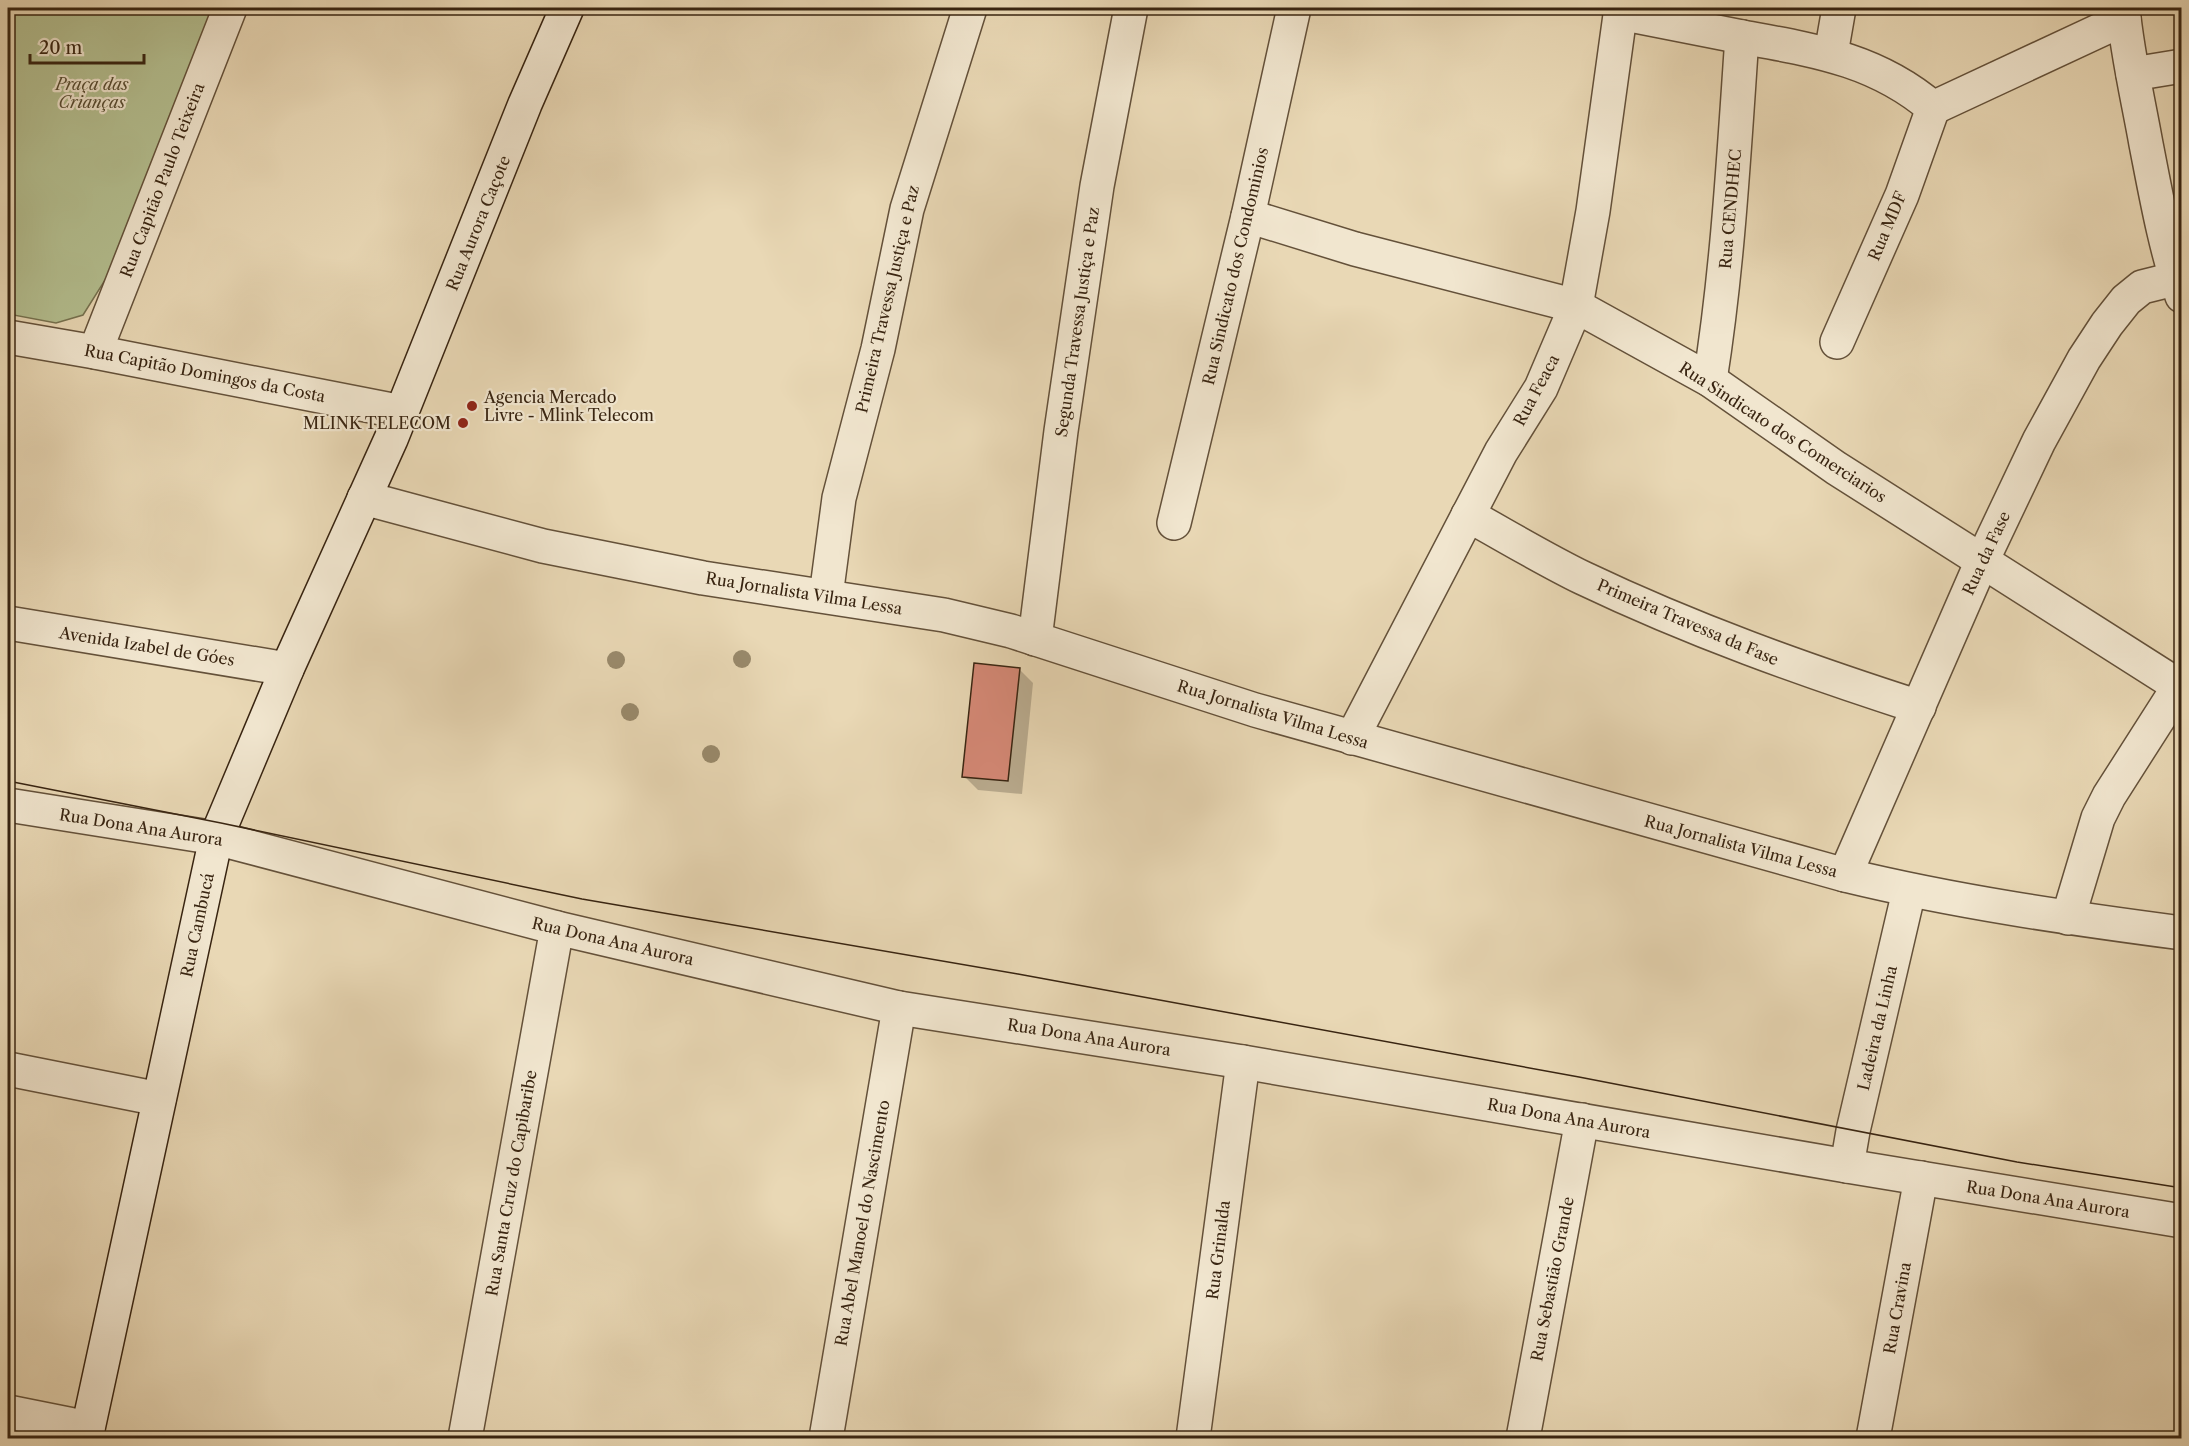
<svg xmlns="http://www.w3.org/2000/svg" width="2189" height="1446" viewBox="0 0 2189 1446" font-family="'Libre Caslon Text',serif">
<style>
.green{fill:#b4bf90;stroke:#767250;stroke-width:1.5}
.shadow{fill:#0003}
.building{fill:#d68977;stroke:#382411;stroke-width:1.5}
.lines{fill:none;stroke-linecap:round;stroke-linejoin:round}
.street-casing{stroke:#64513a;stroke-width:36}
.secondary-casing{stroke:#382411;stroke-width:36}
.street{stroke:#f1e6cf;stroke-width:33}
.secondary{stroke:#f1e6cf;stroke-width:33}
.tram{stroke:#382411;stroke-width:1.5}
.tree{fill:#998a6c}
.poi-dot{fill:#8f2418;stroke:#f1e6cf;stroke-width:2}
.labels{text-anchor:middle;stroke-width:4.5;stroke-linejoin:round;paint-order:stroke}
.park-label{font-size:16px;font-style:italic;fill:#574b31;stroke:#f1e6cf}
.street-label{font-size:16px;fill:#382411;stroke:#f1e6cf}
.poi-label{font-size:16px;fill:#382411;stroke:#f1e6cf;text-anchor:start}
</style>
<rect width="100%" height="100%" fill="#e9d8b5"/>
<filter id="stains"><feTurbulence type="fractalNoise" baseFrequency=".00333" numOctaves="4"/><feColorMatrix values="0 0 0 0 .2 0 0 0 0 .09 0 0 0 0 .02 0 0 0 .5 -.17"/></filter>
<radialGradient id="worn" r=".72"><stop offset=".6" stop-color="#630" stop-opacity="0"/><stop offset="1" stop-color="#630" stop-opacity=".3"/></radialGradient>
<!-- green -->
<path class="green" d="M8,8H218L107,277L83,315L56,323L8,314Z"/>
<!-- shadow -->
<path class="shadow" d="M1019,669L1033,683L1022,794L978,790L964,776Z"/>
<!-- building -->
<path class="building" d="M974,663L1020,668L1008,781L962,777Z"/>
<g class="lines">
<defs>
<g id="street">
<path d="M2123,8C2127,53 2138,99 2146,144C2156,195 2165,247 2182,296"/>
<path d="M1620,13C1661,21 1702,29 1742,37C1813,50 1876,59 1933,108L2124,19"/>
<path d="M1831,54L1839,8"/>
<path d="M2133,74L2182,66"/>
<path d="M1248,216L1355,249L1576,306L1710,380L1836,468L2182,688"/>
<path d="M8,337L95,352L402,412"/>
<path d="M1837,342L1902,195L1933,108"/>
<path d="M95,352L230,8"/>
<path d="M1710,380C1728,266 1734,152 1742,37"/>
<path d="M364,498L543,546L703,578L944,615L1011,631L1255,710L1845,875C1956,902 2068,918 2182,933"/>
<path d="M1468,515C1506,536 1544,559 1583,578C1692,630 1804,670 1919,707"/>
<path d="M1174,523L1248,216L1294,8"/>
<path d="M826,596L839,498L878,349L907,209L970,8"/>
<path d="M8,623L287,669"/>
<path d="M1035,639L1061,431L1097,186L1131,8"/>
<path d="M1352,738L1501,452L1541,388L1576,306L1593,211L1621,8"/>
<path d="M8,805L216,838L557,928L899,1008L1243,1062L1847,1166L2182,1221"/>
<path d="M1845,875L1982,561L2039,441L2084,359L2107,324L2126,300L2142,287L2182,277"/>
<path d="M2068,918L2098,818L2109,796L2178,688"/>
<path d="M8,1069L159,1099"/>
<path d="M1847,1166L1853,1131L1909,891"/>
<path d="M8,1412L88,1428"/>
<path d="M465,1438L557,928"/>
<path d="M826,1438L899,1008"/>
<path d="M1193,1438L1243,1062"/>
<path d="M1523,1438L1582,1120"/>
<path d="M1873,1438L1921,1178"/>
</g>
<path id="secondary" d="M86,1438L216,838L287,669L391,439L525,104L567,8"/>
</defs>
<!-- street casing -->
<use href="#street" class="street-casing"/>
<!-- secondary casing -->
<use href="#secondary" class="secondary-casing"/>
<!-- street -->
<use href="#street" class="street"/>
<!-- secondary -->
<use href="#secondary" class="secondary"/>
<!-- tram -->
<path class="tram" d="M8,781L221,823L582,899L1018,974L1579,1077L2017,1162L2182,1188"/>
</g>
<!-- trees -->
<g class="tree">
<circle cx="742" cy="659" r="9"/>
<circle cx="616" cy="660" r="9"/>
<circle cx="630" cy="712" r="9"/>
<circle cx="711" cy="754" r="9"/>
</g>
<!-- markers -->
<g class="poi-dot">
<circle cx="472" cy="406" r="6"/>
<circle cx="463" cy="423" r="6"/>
</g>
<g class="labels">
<!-- park labels -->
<g class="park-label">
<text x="92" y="90">Praça das<tspan x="92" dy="18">Crianças</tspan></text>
</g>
<!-- street labels -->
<g class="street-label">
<text transform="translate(162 180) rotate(-69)" y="6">Rua Capitão Paulo Teixeira</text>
<text transform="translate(1730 209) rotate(-85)" y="6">Rua CENDHEC</text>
<text transform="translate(478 223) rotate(-68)" y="6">Rua Aurora Caçote</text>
<text transform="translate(1887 226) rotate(-67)" y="6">Rua MDF</text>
<text transform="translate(1235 266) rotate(-77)" y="6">Rua Sindicato dos Condominios</text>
<text transform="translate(887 299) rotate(-77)" y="6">Primeira Travessa Justiça e Paz</text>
<text transform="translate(1077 322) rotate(-82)" y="6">Segunda Travessa Justiça e Paz</text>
<text transform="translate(205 373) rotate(11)" y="6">Rua Capitão Domingos da Costa</text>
<text transform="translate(1536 390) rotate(-62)" y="6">Rua Feaca</text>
<text transform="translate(1783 432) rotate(33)" y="6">Rua Sindicato dos Comerciarios</text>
<text transform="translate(1986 553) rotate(-65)" y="6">Rua da Fase</text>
<text transform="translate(804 593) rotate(9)" y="6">Rua Jornalista Vilma Lessa</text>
<text transform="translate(1688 622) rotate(23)" y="6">Primeira Travessa da Fase</text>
<text transform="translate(147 646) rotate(9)" y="6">Avenida Izabel de Góes</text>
<text transform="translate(1273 714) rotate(17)" y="6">Rua Jornalista Vilma Lessa</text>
<text transform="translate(141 827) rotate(9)" y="6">Rua Dona Ana Aurora</text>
<text transform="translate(1741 846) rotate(15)" y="6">Rua Jornalista Vilma Lessa</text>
<text transform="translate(197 925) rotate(-78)" y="6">Rua Cambucá</text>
<text transform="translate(613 941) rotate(13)" y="6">Rua Dona Ana Aurora</text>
<text transform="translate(1877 1028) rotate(-77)" y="6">Ladeira da Linha</text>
<text transform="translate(1089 1037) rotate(9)" y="6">Rua Dona Ana Aurora</text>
<text transform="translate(1569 1118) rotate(10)" y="6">Rua Dona Ana Aurora</text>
<text transform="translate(511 1183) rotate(-80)" y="6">Rua Santa Cruz do Capibaribe</text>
<text transform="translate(2048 1199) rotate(9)" y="6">Rua Dona Ana Aurora</text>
<text transform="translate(862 1223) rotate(-80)" y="6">Rua Abel Manoel do Nascimento</text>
<text transform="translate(1218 1250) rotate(-83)" y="6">Rua Grinalda</text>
<text transform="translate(1552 1279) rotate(-79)" y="6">Rua Sebastião Grande</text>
<text transform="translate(1897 1308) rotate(-80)" y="6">Rua Cravina</text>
</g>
<!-- poi labels -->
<g class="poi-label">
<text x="484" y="403">Agencia Mercado<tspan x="484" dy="18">Livre - Mlink Telecom</tspan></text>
<text x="451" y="429" text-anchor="end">MLINK TELECOM</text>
</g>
</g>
<!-- margin -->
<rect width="2189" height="1446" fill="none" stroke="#e9d8b5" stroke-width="30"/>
<rect x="9" y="9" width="2171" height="1428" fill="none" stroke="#382411" stroke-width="3"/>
<rect x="15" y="15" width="2159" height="1416" fill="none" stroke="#382411" stroke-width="1.5"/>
<!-- scale -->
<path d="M30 54v9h114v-9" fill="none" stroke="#382411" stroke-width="3"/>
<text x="39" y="54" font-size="18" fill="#382411" stroke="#f1e6cf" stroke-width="4.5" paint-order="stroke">20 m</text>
<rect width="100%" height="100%" filter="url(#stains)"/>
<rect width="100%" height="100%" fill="url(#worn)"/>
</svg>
